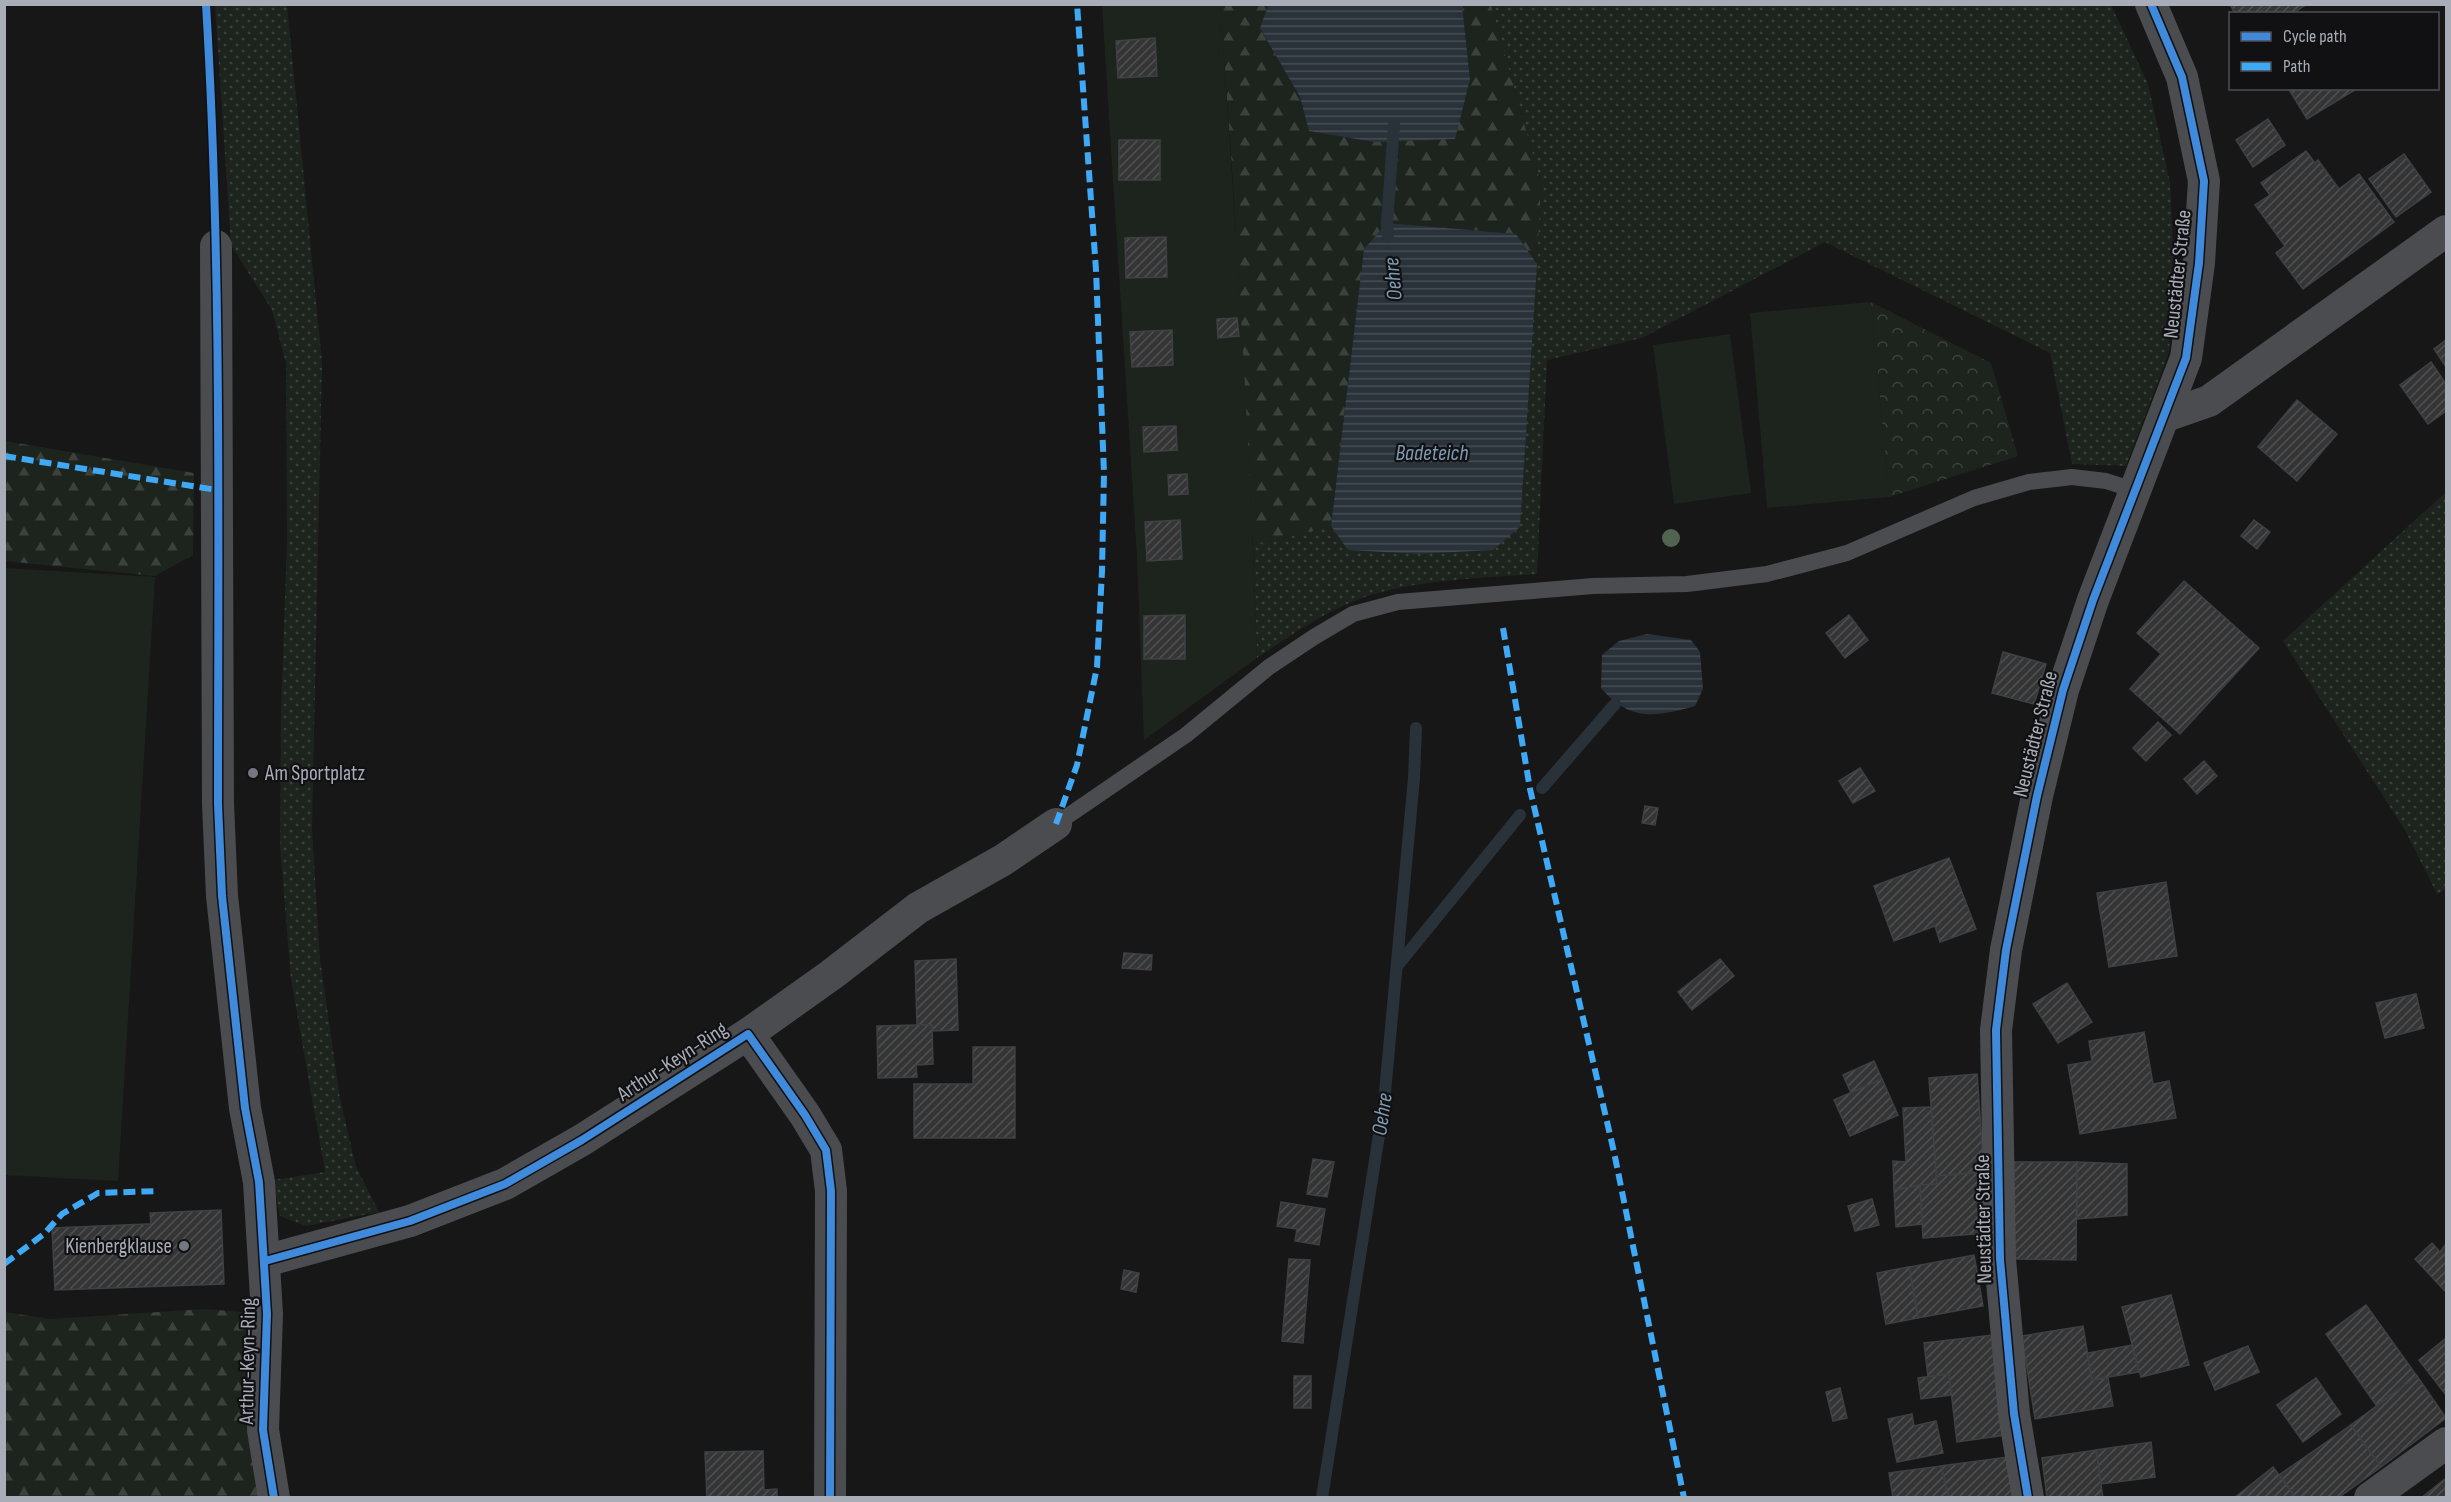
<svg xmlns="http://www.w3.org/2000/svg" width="2451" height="1502" viewBox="0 0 2451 1502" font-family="'Sofia Sans Condensed',sans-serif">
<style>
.grass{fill:url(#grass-dots)}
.forest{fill:url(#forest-firs)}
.park{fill:url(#park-crowns)}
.garden{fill:#1d241e}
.water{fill:url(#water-rules)}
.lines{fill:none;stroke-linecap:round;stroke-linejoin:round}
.stream{stroke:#2a3239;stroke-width:12}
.building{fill:url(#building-hatch);stroke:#3f4043;stroke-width:1.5}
.lane{stroke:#4b4c50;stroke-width:16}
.street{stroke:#4b4c50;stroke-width:32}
.quiet{stroke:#3fa9f5;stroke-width:6;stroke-dasharray:12 6;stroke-linecap:butt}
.cycleway-casing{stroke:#111113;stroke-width:11}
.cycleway{stroke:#408adc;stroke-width:8}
.tree{fill:#506451}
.poi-dot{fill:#757880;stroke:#111113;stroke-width:2}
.labels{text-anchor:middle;stroke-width:4.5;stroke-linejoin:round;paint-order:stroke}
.street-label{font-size:21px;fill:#a8adb8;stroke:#111113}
.poi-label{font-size:21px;fill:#a8adb8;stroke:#111113;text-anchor:start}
.water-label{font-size:22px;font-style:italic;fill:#7f9bb3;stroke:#111113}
</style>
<defs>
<pattern id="grass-dots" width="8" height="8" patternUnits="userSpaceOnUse" patternTransform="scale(1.5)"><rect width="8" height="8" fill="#1d241e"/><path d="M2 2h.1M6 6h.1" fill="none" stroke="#3b413d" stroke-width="1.8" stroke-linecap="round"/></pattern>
<pattern id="forest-firs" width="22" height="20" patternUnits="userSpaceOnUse" patternTransform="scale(1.5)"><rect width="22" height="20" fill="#1d241e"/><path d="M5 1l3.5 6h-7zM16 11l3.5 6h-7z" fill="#3b413d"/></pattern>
<pattern id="park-crowns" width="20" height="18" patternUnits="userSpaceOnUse" patternTransform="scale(1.5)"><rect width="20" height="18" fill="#1d241e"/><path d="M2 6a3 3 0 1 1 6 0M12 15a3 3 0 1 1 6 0" fill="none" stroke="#3b413d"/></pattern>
<pattern id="water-rules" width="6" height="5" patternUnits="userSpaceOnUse" patternTransform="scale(1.5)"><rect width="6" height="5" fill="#2a3239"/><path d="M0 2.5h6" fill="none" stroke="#464d54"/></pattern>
<pattern id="building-hatch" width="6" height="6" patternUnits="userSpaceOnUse" patternTransform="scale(1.5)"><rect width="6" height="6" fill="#353536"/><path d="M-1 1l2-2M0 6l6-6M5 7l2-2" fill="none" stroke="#4f5051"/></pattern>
</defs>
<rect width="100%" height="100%" fill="#171717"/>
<!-- grass -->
<g class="grass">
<path d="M215,5H287L322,362L312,829L320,959L340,1099L356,1167L379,1212L306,1226L280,1216L273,1180L325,1172L291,979L280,846L281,711L287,541L286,363L272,310L231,245Z"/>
<path d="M1491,5H2111L2148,84L2170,183L2174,265L2169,352L2126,466L2072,464L2050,353L1825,242L1642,338L1547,360L1537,574C1482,578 1402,580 1352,602C1318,616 1288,637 1257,658L1253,546L1331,526L1348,550L1418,554L1492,550L1520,527L1541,184Z"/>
<path d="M2446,492V889L2437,894L2405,830L2283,641Z"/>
</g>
<!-- forest -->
<g class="forest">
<path d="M1220,5H1269L1261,28L1300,97L1309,131L1374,142L1393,140L1470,79L1462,5H1491L1541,184L1537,264L1515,234L1387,223L1364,249L1331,526L1253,546L1233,182Z"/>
<path d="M5,441L194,473L193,555L155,576L5,561Z"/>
<path d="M205,1309L266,1314L272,1497H5L4,1312L50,1319Z"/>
</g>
<!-- park -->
<path class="park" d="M1871,302L1991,363L2018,456L1889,497Z"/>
<!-- garden -->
<g class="garden">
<path d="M1102,5H1220C1236,222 1250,440 1257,658L1144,740L1137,558Z"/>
<path d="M1871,302L1889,497L1767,508L1750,313Z"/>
<path d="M1730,334L1751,493L1674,504L1653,345Z"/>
<path d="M5,568L155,577L118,1181L5,1175Z"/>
</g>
<!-- water -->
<g class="water">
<path d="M1269,4L1462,5L1470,79L1455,139L1374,142L1309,131L1300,97L1260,28Z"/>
<path d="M1387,223L1516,234L1537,264L1520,527L1493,550L1418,554L1348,550L1331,526L1364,249Z"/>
<path d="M1647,634L1691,640L1700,652L1703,689L1695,706C1656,717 1630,722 1601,688L1602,655L1619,641Z"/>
</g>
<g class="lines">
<!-- stream -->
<g class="stream">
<path d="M1388,237L1387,223L1394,125"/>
<path d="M1542,788L1615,704"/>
<path d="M1398,965L1520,815"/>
<path d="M1322,1498L1384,1103L1414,778L1416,728"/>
</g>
</g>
<!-- building -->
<g class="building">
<path d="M2230,4H2271L2256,14H2235Z"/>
<path d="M2271,4H2307L2292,14H2256Z"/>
<path d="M1155,38L1157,76L1118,78L1116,41Z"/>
<path d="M2288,88H2358L2307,119Z"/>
<path d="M2268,119L2285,145L2253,167L2236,140Z"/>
<rect x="1119" y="140" width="41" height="40"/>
<path d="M2306,151L2315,163L2318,160L2339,189L2359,174L2394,222L2303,289L2276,253L2285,246L2255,205L2270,195L2261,183Z"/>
<path d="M2404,154L2431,192L2396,217L2369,179Z"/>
<path d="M1166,237L1167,277L1126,278L1125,238Z"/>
<path d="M1237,318L1239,336L1218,338L1217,319Z"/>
<path d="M1172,330L1173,365L1132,367L1130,332Z"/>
<path d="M2446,340V367L2434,349Z"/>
<path d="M2431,362L2446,384V411L2428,424L2400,385Z"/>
<path d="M2297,400L2337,434L2297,481L2258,447Z"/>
<path d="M1176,426L1177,450L1144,452L1143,427Z"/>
<path d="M1187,474L1188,494L1169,495L1168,475Z"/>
<path d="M1180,520L1182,559L1147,561L1145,522Z"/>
<path d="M2254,520L2270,532L2257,549L2241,536Z"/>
<path d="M2184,581L2259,648L2180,734L2130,689L2161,654L2137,633Z"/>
<path d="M1185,615V659H1144V616Z"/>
<path d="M1849,615L1868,640L1845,658L1826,633Z"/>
<path d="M2003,652L2046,664L2034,704L1992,693Z"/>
<path d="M2158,722L2171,735L2146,761L2133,748Z"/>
<path d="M2204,761L2217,776L2197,794L2184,779Z"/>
<path d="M1860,768L1875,791L1853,803L1839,781Z"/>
<path d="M1645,806L1658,808L1655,825L1642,823Z"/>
<path d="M1949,858L1976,929L1940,942L1935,926L1894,941L1874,886Z"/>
<path d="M2166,882L2177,956L2109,967L2097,893Z"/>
<path d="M1124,953L1152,955L1151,970L1122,968Z"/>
<path d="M956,959L958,1030L932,1031V1025H917L915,961Z"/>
<path d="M1720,959L1734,976L1692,1010L1678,992Z"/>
<path d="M2067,983L2092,1022L2058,1043L2033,1004Z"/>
<path d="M2416,994L2424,1028L2385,1038L2376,1003Z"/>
<path d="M917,1025H932L933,1064L916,1065L917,1077L878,1078L877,1026Z"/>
<path d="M2144,1032L2153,1084L2169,1081L2176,1118L2080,1134L2068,1065L2092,1061L2089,1041Z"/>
<path d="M973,1047H1015V1138H914V1084H973Z"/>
<path d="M1874,1061L1882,1079L1851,1093L1843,1075Z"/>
<path d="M1977,1074L1984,1172L1936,1176L1929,1078Z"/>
<path d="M1882,1079L1898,1115L1850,1136L1834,1100Z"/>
<path d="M1931,1107L1937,1184L1894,1190L1893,1161L1906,1162L1903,1108Z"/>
<path d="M1313,1159L1334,1162L1327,1197L1307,1194Z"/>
<path d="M2014,1162H2077L2076,1260L2013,1259Z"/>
<path d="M2077,1162L2127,1164V1215L2077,1219Z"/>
<path d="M1984,1172L1988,1233L1923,1238L1920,1185L1937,1184L1936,1176Z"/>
<path d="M1920,1185L1922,1224L1896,1227L1894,1190Z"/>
<path d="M1872,1199L1879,1225L1855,1231L1848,1206Z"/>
<path d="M1281,1202L1325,1209L1319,1245L1295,1241L1297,1229L1277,1226Z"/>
<path d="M221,1210L224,1284L55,1290L52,1228L147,1224H151L150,1213Z"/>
<path d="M2432,1243L2440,1252L2446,1244V1292L2415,1259Z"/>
<path d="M1974,1255L1983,1306L1918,1318L1909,1267Z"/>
<path d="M1289,1259L1310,1260L1303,1343L1282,1341Z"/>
<path d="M1909,1267L1918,1318L1886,1324L1877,1273Z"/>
<path d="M1124,1270L1139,1273L1136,1292L1121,1289Z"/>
<path d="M2171,1295L2189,1365L2141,1377L2122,1307Z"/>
<path d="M2366,1305L2417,1376L2376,1405L2326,1334Z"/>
<path d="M2083,1326L2092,1380L2108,1378L2113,1406L2035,1419L2022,1336Z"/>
<path d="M1993,1335L2006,1435L1957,1442L1949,1374L1928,1377L1924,1343Z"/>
<path d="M2446,1338V1395L2419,1360Z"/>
<path d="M2132,1345L2139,1372L2092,1380L2087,1353Z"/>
<path d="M2248,1346L2259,1372L2215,1390L2204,1363Z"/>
<path d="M1949,1374L1951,1395L1921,1399L1918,1378Z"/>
<rect x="1294" y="1376" width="17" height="32"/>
<path d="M2417,1376L2446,1418L2381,1467L2351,1425Z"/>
<path d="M2316,1378L2341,1414L2303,1442L2277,1405Z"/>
<path d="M1840,1388L1847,1418L1833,1421L1826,1392Z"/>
<path d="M1912,1414L1914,1426L1936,1421L1943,1453L1897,1462L1888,1419Z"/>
<path d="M2351,1425L2381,1467L2338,1498H2296L2279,1475Z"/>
<path d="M2151,1442L2155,1477L2101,1484L2096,1450Z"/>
<path d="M2096,1450L2103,1498H2047L2042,1458Z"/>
<path d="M763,1451L764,1490L777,1489V1498H707L705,1452Z"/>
<path d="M2008,1457L2013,1498H1949L1941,1466Z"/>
<path d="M1941,1466L1949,1498H1893L1889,1473Z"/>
<path d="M2273,1467L2296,1498H2234Z"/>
<path d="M2446,1478V1498H2421Z"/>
</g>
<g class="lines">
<!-- lane -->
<path class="lane" d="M1056,824L1186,735L1269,667L1314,637L1353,614L1398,602L1593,586L1687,584L1767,574L1847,553L1974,498L2029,482L2072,477L2106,481L2134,490"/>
<!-- street -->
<g class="street">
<path d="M216,246L218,804L222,896L245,1108L259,1182L267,1314L263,1430L274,1498"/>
<path d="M2166,416L2209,401L2446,231"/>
<path d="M748,1034L831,975L918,908L1003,860L1056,824"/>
<path d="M265,1261L410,1221L505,1184L582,1140L748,1034L805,1115L826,1150L831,1191L830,1498"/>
<path d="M2028,1498L2014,1414L2000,1259L1996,1030L2006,950L2037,796L2063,690L2093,600L2186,358L2199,263L2204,181L2182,77L2151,4"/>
<path d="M2370,1498L2446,1443"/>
</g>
<!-- quiet -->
<g class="quiet">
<path d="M4,456L217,490"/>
<path d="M1503,628L1530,789L1614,1152L1684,1498"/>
<path d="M1056,824L1077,765L1097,667L1102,571L1104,473L1096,270L1077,4"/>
<path d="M4,1264L44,1234L62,1214L98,1193L159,1191"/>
</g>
<defs>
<g id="cycleway">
<path d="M206,4C222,270 218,538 218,804L222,896L245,1108L259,1182L267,1314L263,1430L274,1498"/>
<path d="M265,1261L410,1221L505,1184L582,1140L748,1034L805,1115L826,1150L831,1191L830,1498"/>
<path d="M2028,1498L2014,1414L2000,1259L1996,1030L2006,950L2037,796L2063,690L2093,600L2186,358L2199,263L2204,181L2182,77L2151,4"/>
</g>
</defs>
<!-- cycleway casing -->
<use href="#cycleway" class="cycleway-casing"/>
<!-- cycleway -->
<use href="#cycleway" class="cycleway"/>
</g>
<!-- trees -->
<circle class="tree" cx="1671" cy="538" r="9"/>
<!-- markers -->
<g class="poi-dot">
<circle cx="253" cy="773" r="6"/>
<circle cx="184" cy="1246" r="6"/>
</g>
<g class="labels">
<!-- street labels -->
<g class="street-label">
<text transform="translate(2177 274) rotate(-84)" y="7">Neustädter Straße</text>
<text transform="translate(2035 734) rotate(-76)" y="7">Neustädter Straße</text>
<text transform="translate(672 1061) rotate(-33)" y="7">Arthur-Keyn-Ring</text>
<text transform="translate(1983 1219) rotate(-91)" y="7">Neustädter Straße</text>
<text transform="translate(247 1361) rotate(-89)" y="7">Arthur-Keyn-Ring</text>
</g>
<!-- poi labels -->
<g class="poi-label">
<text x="265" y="780">Am Sportplatz</text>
<text x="172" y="1253" text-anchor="end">Kienbergklause</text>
</g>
<!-- water labels -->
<g class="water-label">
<text transform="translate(1392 279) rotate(-95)" y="8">Oehre</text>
<text x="1432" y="460">Badeteich</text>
<text transform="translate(1381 1114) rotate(-82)" y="8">Oehre</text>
</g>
</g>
<!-- border -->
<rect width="2451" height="1502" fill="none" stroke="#a8adb8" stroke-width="12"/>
<!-- legend -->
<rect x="2229" y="12" width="210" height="78" fill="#111113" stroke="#4d4f55" stroke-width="1.5"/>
<rect x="2241" y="32" width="30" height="9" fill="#408adc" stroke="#4d4f55" stroke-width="1.5"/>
<text x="2283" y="42" font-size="18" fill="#a8adb8">Cycle path</text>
<rect x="2241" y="62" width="30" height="9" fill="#3fa9f5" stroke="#4d4f55" stroke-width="1.5"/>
<text x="2283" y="72" font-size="18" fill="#a8adb8">Path</text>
</svg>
